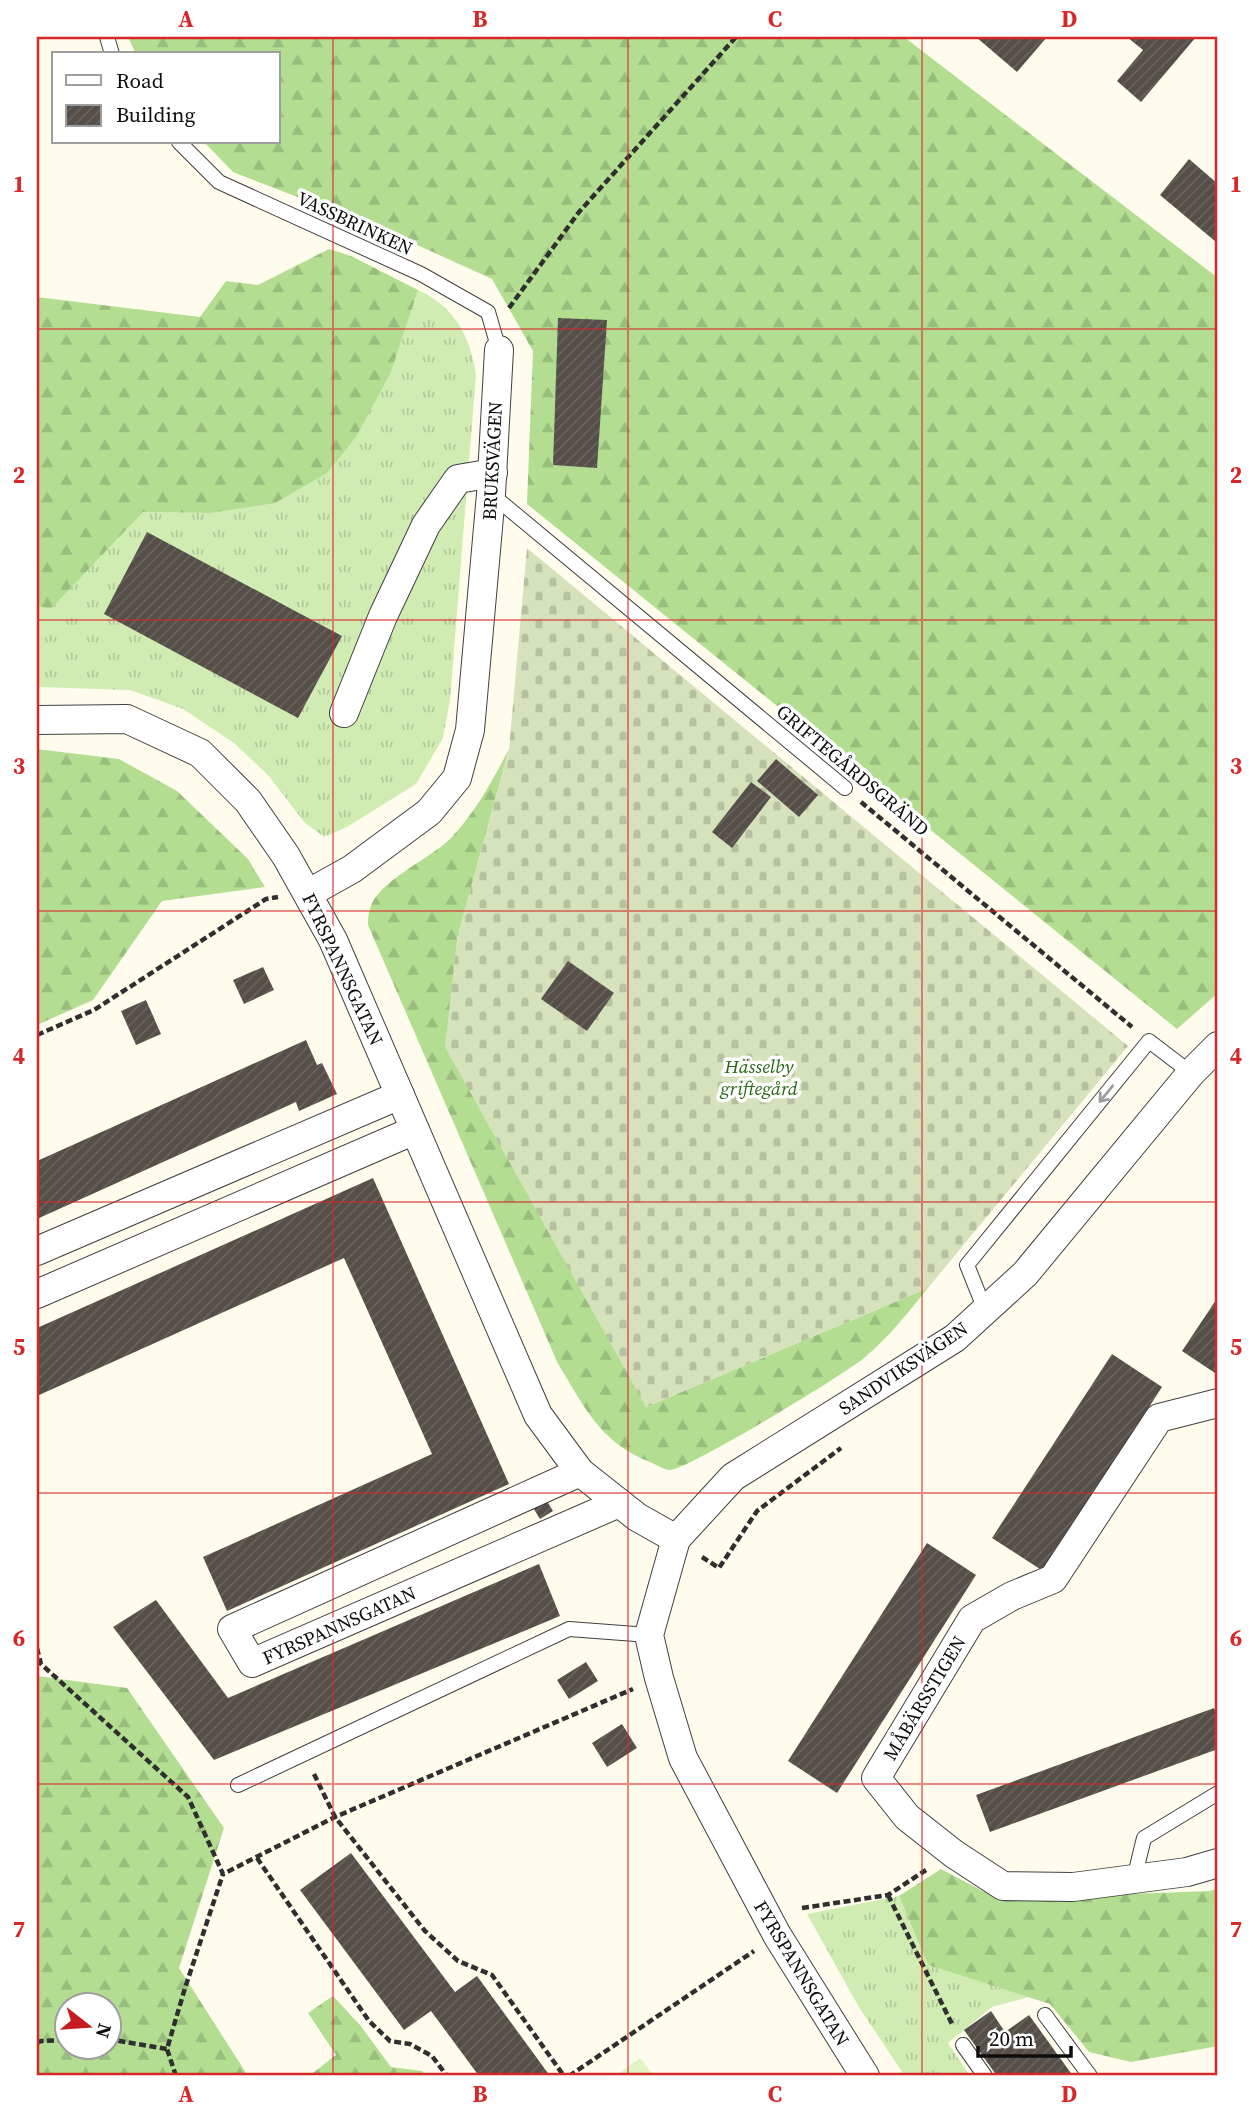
<svg xmlns="http://www.w3.org/2000/svg" width="1255" height="2113" viewBox="0 0 1255 2113" font-family="'Source Serif 4',serif">
<style>
.grass{fill:url(#grass-tufts)}
.forest{fill:url(#forest-firs);fill-rule:evenodd}
.cemetery{fill:url(#cemetery-stones)}
.pitch{fill:#e2f3c6}
.building{fill:url(#building-hatch)}
.lines{fill:none;stroke-linecap:round;stroke-linejoin:round}
.lane-casing{stroke:#404040;stroke-width:16}
.street-casing{stroke:#404040;stroke-width:30}
.path{stroke:#2f2f2f;stroke-width:4.5;stroke-dasharray:7 3.5;stroke-linecap:butt}
.lane{stroke:#fff;stroke-width:14}
.street{stroke:#fff;stroke-width:28}
.oneway{stroke:#9e9e9e}
.grid{fill:none;stroke:#d62828;stroke-width:2;stroke-opacity:0.55}
.labels{text-anchor:middle;stroke-width:7;stroke-linejoin:round;paint-order:stroke}
.street-label{font-size:19px;fill:#0d0d0d;stroke:#fff}
.park-label{font-size:19px;font-style:italic;fill:#286919;stroke:#fff}
.neatline{fill:none;stroke:#d62828;stroke-width:2.5}
.grid-label{font-size:23px;text-anchor:middle;font-weight:bold;fill:#d62828}
</style>
<defs>
<pattern id="grass-tufts" width="24" height="20" patternUnits="userSpaceOnUse" patternTransform="scale(1.75)"><rect width="24" height="20" fill="#d0ecb3"/><path d="M3 7l-1-3M5 7V3M7 7l1-3M15 17l-1-3M17 17v-4M19 17l1-3" fill="none" stroke="#b1c999"/></pattern>
<pattern id="forest-firs" width="22" height="20" patternUnits="userSpaceOnUse" patternTransform="scale(1.75)"><rect width="22" height="20" fill="#b3de92"/><path d="M5 1l3.5 6h-7zM16 11l3.5 6h-7z" fill="#99bd7d"/></pattern>
<pattern id="cemetery-stones" width="16" height="16" patternUnits="userSpaceOnUse" patternTransform="scale(1.75)"><rect width="16" height="16" fill="#d5e2bc"/><path d="M2 7V4a2 2 0 0 1 4 0v3zM10 15v-3a2 2 0 0 1 4 0v3z" fill="#b6c1a0"/></pattern>
<pattern id="building-hatch" width="6" height="6" patternUnits="userSpaceOnUse" patternTransform="scale(1.75)"><rect width="6" height="6" fill="#564e48"/><path d="M-1 1l2-2M0 6l6-6M5 7l2-2" fill="none" stroke="#69635e"/></pattern>
</defs>
<rect width="100%" height="100%" fill="#fffced"/>
<!-- grass -->
<g class="grass">
<path d="M418,290C455,307 470,336 476,374L450,700L443,738L416,784L347,827L324,837L304,822L268,775L234,743L183,709L130,690L37,687V606L51,609L143,512L210,513L391,372Z"/>
<path d="M899,1896L928,1965L1029,1997L992,2007L948,2043L970,2076H905L860,2009L807,1914Z"/>
</g>
<!-- forest -->
<g class="forest">
<path d="M128,37H904L1218,278V993L1177,1029L527,504L533,351L492,279L393,234L233,172L204,142H278V54H136Z"/>
<path d="M329,249L351,256L418,290L391,372L356,437L327,473L275,503L210,513L143,512L51,609L37,606V297L200,317L226,281L258,285Z"/>
<path d="M37,749L119,759L177,791L248,859L265,887L162,901L93,1000L37,1025Z"/>
<path d="M509,749L457,939L646,1407L928,1288C908,1313 888,1338 864,1358C844,1375 687,1470 670,1470C664,1470 655,1464 650,1462C600,1443 584,1406 558,1364L368,925C368,920 368,914 370,909C376,882 430,859 450,839C476,812 492,781 509,749Z"/>
<path d="M37,1676L127,1688L224,1828L179,1968L248,2076H37ZM108,2004V2046H66V2004Z"/>
<path d="M941,1869L998,1899L1210,1891L1218,1888V2046L1131,2062L1089,2052L1050,2004L928,1965L899,1896Z"/>
<path d="M333,1996L360,2025L391,2067L422,2071L426,2076H309L336,2055L308,2013Z"/>
</g>
<!-- cemetery -->
<path class="cemetery" d="M527,548L1128,1046L928,1288L646,1407L445,1047L457,939L509,749Z"/>
<!-- pitch -->
<path class="pitch" d="M640,2058L654,2076H615Z"/>
<!-- building -->
<g class="building">
<path d="M976,37H1047L1017,72Z"/>
<path d="M1127,37H1196L1141,102L1117,81L1143,50Z"/>
<path d="M1189,159L1218,184V239L1216,242L1160,195Z"/>
<path d="M558,318L607,320L597,468L553,465Z"/>
<path d="M147,532L342,636L298,718L104,614Z"/>
<path d="M776,759L818,795L799,817L757,781Z"/>
<path d="M751,782L771,797L732,848L712,832Z"/>
<path d="M568,961L614,993L587,1031L541,999Z"/>
<path d="M263,967L274,990L244,1004L233,980Z"/>
<path d="M146,1000L161,1034L136,1045L121,1011Z"/>
<path d="M306,1040L317,1065L322,1063L337,1094L299,1111L296,1102L37,1219V1161Z"/>
<path d="M373,1178L509,1484L227,1611L203,1557L432,1454L344,1258L37,1396V1328Z"/>
<path d="M1218,1297V1375L1182,1351Z"/>
<path d="M1112,1354L1162,1387L1043,1571L992,1538Z"/>
<path d="M545,1498L553,1511L540,1519L532,1506Z"/>
<path d="M927,1543L976,1575L837,1793L788,1761Z"/>
<path d="M539,1564L560,1616L214,1760L113,1627L156,1600L228,1698Z"/>
<path d="M586,1662L598,1681L569,1699L557,1680Z"/>
<path d="M1214,1708L1218,1718V1749L990,1832L976,1795Z"/>
<path d="M622,1724L637,1748L607,1767L592,1743Z"/>
<path d="M351,1853L455,1992L477,1976L550,2076H479L431,2011L404,2030L300,1890Z"/>
<path d="M991,2011L1005,2032L1029,2015L1073,2076H997L964,2030Z"/>
</g>
<g class="lines">
<defs>
<g id="lane">
<path d="M107,37L112,54"/>
<path d="M179,142L219,182L421,274L488,312L499,350"/>
<path d="M491,494L845,788"/>
<path d="M985,1310L967,1265L1149,1041L1191,1073"/>
<path d="M238,1785L569,1629L649,1635"/>
<path d="M1134,1879L1144,1838L1218,1793"/>
<path d="M1045,2015L1090,2076"/>
<path d="M963,2045L985,2076"/>
</g>
<g id="street">
<path d="M344,713L383,616L426,525L458,479L493,473"/>
<path d="M37,720L127,719L200,753L248,801L286,856L333,940L538,1415L580,1472L637,1517L676,1539"/>
<path d="M309,893L352,869L429,812L457,778L470,730L491,494L499,350"/>
<path d="M37,1251L400,1095"/>
<path d="M37,1294L415,1130"/>
<path d="M1218,1403L1159,1418L1053,1579L1012,1596L972,1619L876,1778L907,1817L954,1854L1003,1886L1073,1887L1187,1872L1218,1863"/>
<path d="M580,1472L232,1629L252,1663L619,1503"/>
<path d="M865,2076L777,1935L683,1758L659,1678L649,1635L676,1539L733,1477L955,1338L1025,1274L1191,1073L1218,1046"/>
</g>
</defs>
<!-- lane casing -->
<use href="#lane" class="lane-casing"/>
<!-- street casing -->
<use href="#street" class="street-casing"/>
<!-- path -->
<g class="path">
<path d="M509,308L579,212L736,37"/>
<path d="M861,802L1132,1027"/>
<path d="M37,1035L94,1010L266,899L278,897"/>
<path d="M702,1557L719,1568L757,1511L841,1448"/>
<path d="M37,1648L41,1664L188,1797L223,1874L335,1817L633,1689"/>
<path d="M314,1774L335,1817L425,1931L458,1961L492,1975L564,2076"/>
<path d="M257,1858L369,2021L390,2041L410,2044L432,2056L447,2076"/>
<path d="M888,1895L953,2026"/>
<path d="M802,1908L888,1895L926,1870"/>
<path d="M108,2039L167,2049"/>
<path d="M37,2043L41,2041L66,2040"/>
<path d="M176,2076L167,2049L185,1988L223,1874"/>
<path d="M569,2076L754,1951"/>
</g>
<!-- lane -->
<use href="#lane" class="lane"/>
<!-- street -->
<use href="#street" class="street"/>
</g>
<!-- one-way arrows -->
<defs><path id="oneway-shaft" d="M-6 0H5M1.5-3L5.5 0L1.5 3" fill="none" stroke-width="1.6" stroke-linecap="round" stroke-linejoin="round" transform="scale(1.75)"/></defs>
<use class="oneway" href="#oneway-shaft" transform="translate(1106 1094) rotate(129)"/>
<!-- grid -->
<path class="grid" d="M333,37V2076M628,37V2076M922,37V2076M37,329H1218M37,620H1218M37,911H1218M37,1202H1218M37,1493H1218M37,1784H1218"/>
<g class="labels">
<!-- street labels -->
<g class="street-label">
<text transform="translate(355 223) rotate(25)" y="7">VASSBRINKEN</text>
<text transform="translate(492 461) rotate(-87)" y="7">BRUKSVÄGEN</text>
<text transform="translate(853 770) rotate(40)" y="7">GRIFTEGÅRDSGRÄND</text>
<text transform="translate(343 969) rotate(65)" y="7">FYRSPANNSGATAN</text>
<text transform="translate(903 1368) rotate(-34)" y="7">SANDVIKSVÄGEN</text>
<text transform="translate(339 1625) rotate(-24)" y="7">FYRSPANNSGATAN</text>
<text transform="translate(924 1698) rotate(-59)" y="7">MÅBÄRSSTIGEN</text>
<text transform="translate(802 1973) rotate(59)" y="7">FYRSPANNSGATAN</text>
</g>
<!-- park labels -->
<g class="park-label">
<text x="759" y="1073">Hässelby<tspan x="759" dy="22">griftegård</tspan></text>
</g>
</g>
<!-- border -->
<rect width="1255" height="2113" fill="none" stroke="#ffffff" stroke-width="77"/>
<!-- legend -->
<rect x="52" y="52" width="228" height="91" fill="#ffffff" stroke="#9e9e9e" stroke-width="2"/>
<rect x="66" y="75" width="35" height="10" fill="#ffffff" stroke="#9e9e9e" stroke-width="2"/>
<text x="116" y="88" font-size="21" fill="#0d0d0d">Road</text>
<rect x="66" y="105" width="35" height="21" fill="url(#building-hatch)" stroke="#9e9e9e" stroke-width="2"/>
<text x="116" y="122" font-size="21" fill="#0d0d0d">Building</text>
<!-- north arrow -->
<g transform="translate(88 2026) rotate(107)"><circle r="33" fill="#ffffff" stroke="#9e9e9e" stroke-width="2"/>
<path d="M0-5L12 26L0 18L-12 26Z" fill="#c71b20"/>
<text y="-10" font-size="19" font-weight="bold" text-anchor="middle" fill="#0d0d0d">N</text>
</g>
<!-- scale -->
<path d="M978 2046v10h93v-10" fill="none" stroke="#0d0d0d" stroke-width="3.5"/>
<text x="989" y="2046" font-size="21" fill="#0d0d0d" stroke="#ffffff" stroke-width="5" paint-order="stroke">20 m</text>
<rect x="38" y="38" width="1178" height="2036" class="neatline"/>
<g class="grid-label">
<text x="186" y="27">A</text>
<text x="480" y="27">B</text>
<text x="775" y="27">C</text>
<text x="1069" y="27">D</text>
<text x="19" y="192">1</text>
<text x="1236" y="192">1</text>
<text x="19" y="483">2</text>
<text x="1236" y="483">2</text>
<text x="19" y="774">3</text>
<text x="1236" y="774">3</text>
<text x="19" y="1064">4</text>
<text x="1236" y="1064">4</text>
<text x="19" y="1355">5</text>
<text x="1236" y="1355">5</text>
<text x="19" y="1646">6</text>
<text x="1236" y="1646">6</text>
<text x="19" y="1937">7</text>
<text x="1236" y="1937">7</text>
<text x="186" y="2102">A</text>
<text x="480" y="2102">B</text>
<text x="775" y="2102">C</text>
<text x="1069" y="2102">D</text>
</g>
</svg>
